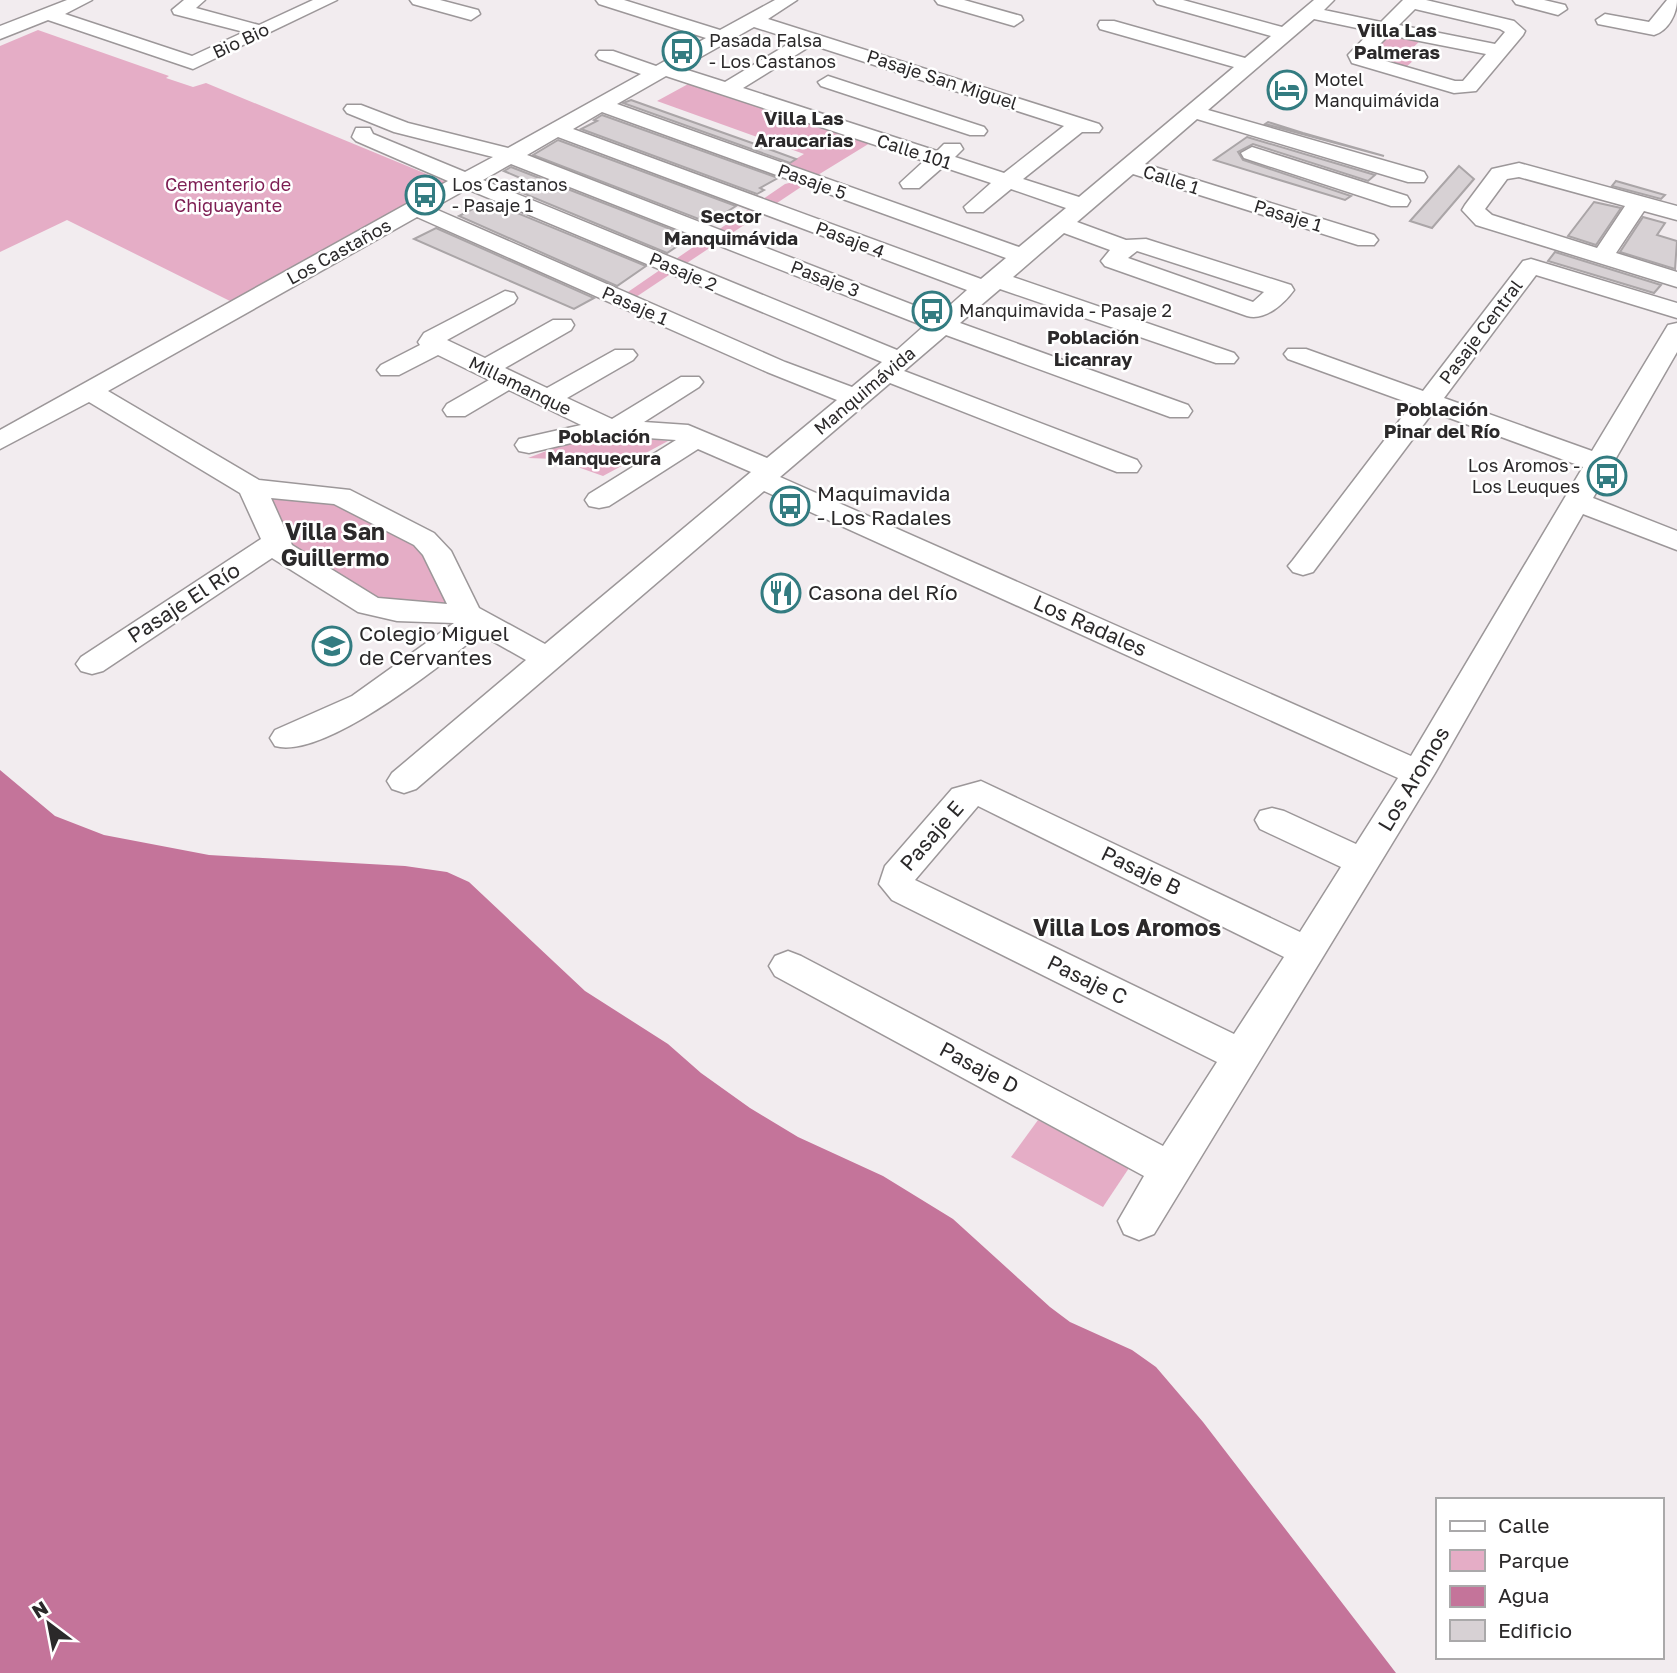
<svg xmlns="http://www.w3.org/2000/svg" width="1677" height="1673" viewBox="0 0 1677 1673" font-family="'Golos Text',sans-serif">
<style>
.green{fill:#e5adc6}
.water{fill:#c4749a}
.building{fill:#d7d1d4;stroke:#aaa5a7;stroke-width:2}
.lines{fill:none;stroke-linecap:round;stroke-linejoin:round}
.minor-casing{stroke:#9c9799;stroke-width:3}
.minor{fill:#fff;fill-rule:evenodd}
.labels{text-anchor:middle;stroke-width:5;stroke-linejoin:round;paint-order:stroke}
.far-street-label{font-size:18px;fill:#2b292a;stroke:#fff}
.far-poi-label{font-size:18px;fill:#2b292a;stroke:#fff;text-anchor:start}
.far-park-label{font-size:18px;fill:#7d1e53;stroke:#fff}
.far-neighbourhood-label{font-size:19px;font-weight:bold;fill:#2b292a;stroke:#fff}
.poi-label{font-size:21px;fill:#2b292a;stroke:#fff;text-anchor:start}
.street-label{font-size:21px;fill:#2b292a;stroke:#fff}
.neighbourhood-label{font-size:23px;font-weight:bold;fill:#2b292a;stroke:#fff}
</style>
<rect width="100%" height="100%" fill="#f2ecef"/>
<!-- green -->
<g class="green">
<path d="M38,30L169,76L166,78L193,87L206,83L446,182L232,302L67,220L0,252V46Z"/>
<path d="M1388,32L1421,40L1405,55L1415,59L1404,69L1363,55Z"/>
<path d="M690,83L870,143L813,178L786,165L804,154L657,101Z"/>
<path d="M793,182L804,185L633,299L625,294L785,184Z"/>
<path d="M593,433L668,441L603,476L555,459L528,458Z"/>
<path d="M271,497L334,503L416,547L423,552L448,605L377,598L298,552L288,541Z"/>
<path d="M1038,1120L1129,1168L1103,1207L1011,1157Z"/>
</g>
<!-- water -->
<path class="water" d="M0,770L55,816L104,835L209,855L405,866L447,872L469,882L585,991L668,1044L701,1073L750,1108L798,1137L883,1176L953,1219L1050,1307L1070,1322L1132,1350L1156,1367L1203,1422L1396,1673H0Z"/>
<!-- building -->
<g class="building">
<path d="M631,100L752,143L796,159L790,163L623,103Z"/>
<path d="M602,115L778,178L760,188L764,190L757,194L581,129L597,121L594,120Z"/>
<path d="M1268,122L1303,133L1384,156L1265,124Z"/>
<path d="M1247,137L1375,175L1368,181L1253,144L1238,152L1243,160L1351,196L1345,200L1214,160Z"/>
<path d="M558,140L736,206L709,223L533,155Z"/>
<path d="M1459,166L1474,179L1432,228L1410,221Z"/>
<path d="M511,167L691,237L667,253L508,187L525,180L504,171Z"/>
<path d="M1616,181L1665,195L1661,199L1612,186Z"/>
<path d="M488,201L646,266L617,286L459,216Z"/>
<path d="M1594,202L1621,208L1596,245L1568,236Z"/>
<path d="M1643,217L1665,223L1657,235L1677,241L1675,269L1620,252Z"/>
<path d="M436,228L594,298L574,309L414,239Z"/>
<path d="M1555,252L1661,285L1654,293L1548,261Z"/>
</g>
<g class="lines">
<defs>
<g id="minor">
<path d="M67,0H92L65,14L192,56L244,32L174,14L172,10L184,0H205L196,8L259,25L313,0H337L193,69L48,20L0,39V26Z"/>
<path d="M410,0H440L478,10L480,14L471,20L413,4Z"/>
<path d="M596,0H624L720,30L775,0H797L768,19L1099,124L1102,128L1099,132H1082L1023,179L1079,197L1234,67L1100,29L1098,25L1100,21H1114L1245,58L1271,36L1157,4L1154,0H1183L1282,27L1314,0H1334L1324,10L1381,22L1403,0H1426L1514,21L1525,31L1523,35L1476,91L1454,93L1352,63L1348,55L1371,31L1314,19L1208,110L1424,172L1427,177L1424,182H1408L1197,119L1145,164L1374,235L1378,240L1374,245H1358L1133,174L1077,222L1126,240L1146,239L1291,285L1294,290C1284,304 1265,321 1247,316L1105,266L1101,261L1110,250L1064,233L1013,277L1234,353L1238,358L1234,363H1216L1000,289L960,323L1188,405L1192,411L1188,417H1170L946,335L904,371L1137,460L1141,466L1137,472H1117L890,383L780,477L1411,756L1583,467L1433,412L1313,572L1303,575L1293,572L1288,566L1293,560L1412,404L1288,359L1284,354L1288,349H1306L1423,391L1523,261L1531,259L1677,303V318L1536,275L1444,398L1592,451L1665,330L1668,325L1677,323V352L1593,498L1677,531V550L1583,514L1435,773L1154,1234L1139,1240L1124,1234L1118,1221L1144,1176L775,976L769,966L775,956L788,951L801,956L1163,1146L1217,1062L892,900L879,884L885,866L952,789L981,781L1300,932L1341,867L1260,829L1255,820L1260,811L1272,808L1284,811L1356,844L1398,778L764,491L416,789L404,793L392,789L387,781L392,773L526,660L480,634C441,665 324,760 275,746L270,738L275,730L352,696L454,623L397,621L358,612L272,558L103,671L92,674L81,671L76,664L81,657L261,539L240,493L89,402L0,449V430L448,181L356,141L352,137L356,128H370L373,134L465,172L493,157L394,132L347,113L344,109L347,105H361L408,123L508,148L641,74L599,59L596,55L599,51H613L656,66L706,38L599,4ZM1415,9L1500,29L1505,32L1495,44L1399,25ZM754,27L795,40L725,82L681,68ZM1389,35L1486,54L1463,81H1455L1368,56ZM812,45L1064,126L1004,173L955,157L963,149L960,144H944L937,151L743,88ZM666,76L924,161L900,183L903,188H919L943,167L991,183L964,207L967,212H983L1011,189L1066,208L1019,247L617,104ZM602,112L1006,258L981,279L573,129ZM558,137L967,290L939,315L527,155ZM511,164L924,326L897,350L483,180ZM467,189L882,362L852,387L785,362L433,208ZM417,217L767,372L837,400L767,458L688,425L644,422L699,387L703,382L699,377H681L612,419L567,398L633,360L637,355L633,350H615L547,388L505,368L571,330L574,325L571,320H553L485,358L447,340L514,303L517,298L514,293L505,291L424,333L418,342L420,345L381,365L377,370L381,375H399L438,355L489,380L447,404L443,410L447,416H465L509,390L581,425L519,439L515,445L519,451L529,453L605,435L676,440L589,494L585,500L589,506L599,508L609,506L698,449L751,472L545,644L479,608L451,551L434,533L350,490L259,480L108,391ZM1137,251L1264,292L1253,302L1128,258ZM271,498L334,504L414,545L423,555L447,604L378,598L292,545ZM978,806L1284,957L1234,1034L915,880Z"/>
<path d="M935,0H964L1021,16L1023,20L1014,26L938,4Z"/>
<path d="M1513,0H1544L1565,5L1567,9L1558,15L1516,4Z"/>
<path d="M1667,0H1677C1677,14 1668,31 1654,35L1598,24L1596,20L1605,14L1649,22Z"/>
<path d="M828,76L984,127L987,131L984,135H970L821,86L818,82Z"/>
<path d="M1252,147L1407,196L1410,201L1407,206H1391L1244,158L1241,153Z"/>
<path d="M1519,163L1677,206V220L1644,211L1616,253L1677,272V287L1476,225L1462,210L1465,205L1492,169ZM1519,177L1625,206L1597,248L1492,215L1485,209L1507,179Z"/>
</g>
</defs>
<!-- minor casing -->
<use href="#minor" class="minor-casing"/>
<!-- minor -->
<use href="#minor" class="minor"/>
</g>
<!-- icons -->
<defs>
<symbol id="bus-ring" viewBox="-11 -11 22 22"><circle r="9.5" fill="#fff" stroke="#337c81" stroke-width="1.5"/><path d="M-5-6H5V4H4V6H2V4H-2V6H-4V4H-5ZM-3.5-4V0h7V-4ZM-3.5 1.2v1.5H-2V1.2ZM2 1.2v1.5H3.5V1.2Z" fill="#337c81"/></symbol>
<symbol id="hotel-ring" viewBox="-11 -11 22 22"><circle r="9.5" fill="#fff" stroke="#337c81" stroke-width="1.5"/><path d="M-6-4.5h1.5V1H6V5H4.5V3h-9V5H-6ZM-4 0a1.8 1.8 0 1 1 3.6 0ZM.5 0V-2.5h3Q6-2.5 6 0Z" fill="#337c81"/></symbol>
<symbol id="restaurant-ring" viewBox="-11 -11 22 22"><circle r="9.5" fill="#fff" stroke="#337c81" stroke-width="1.5"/><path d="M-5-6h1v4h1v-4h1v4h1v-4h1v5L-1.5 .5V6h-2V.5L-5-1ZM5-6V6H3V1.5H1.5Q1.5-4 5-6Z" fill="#337c81"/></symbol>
<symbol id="school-ring" viewBox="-11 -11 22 22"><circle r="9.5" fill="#fff" stroke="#337c81" stroke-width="1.5"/><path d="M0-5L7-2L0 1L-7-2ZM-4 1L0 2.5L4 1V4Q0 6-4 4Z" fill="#337c81"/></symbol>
</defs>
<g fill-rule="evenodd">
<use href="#bus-ring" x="660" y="29" width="44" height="44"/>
<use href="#hotel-ring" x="1265" y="68" width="44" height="44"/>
<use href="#bus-ring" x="403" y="173" width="44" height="44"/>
<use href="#bus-ring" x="910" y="289" width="44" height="44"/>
<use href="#bus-ring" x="1585" y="454" width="44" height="44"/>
<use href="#bus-ring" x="768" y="484" width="44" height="44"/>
<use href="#restaurant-ring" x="759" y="571" width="44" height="44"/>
<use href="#school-ring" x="310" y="624" width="44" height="44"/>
</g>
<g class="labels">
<!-- far-street labels -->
<g class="far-street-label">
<text transform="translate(241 41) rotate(-25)" y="6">Bio Bio</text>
<text transform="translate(942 80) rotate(18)" y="6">Pasaje San Miguel</text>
<text transform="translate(914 152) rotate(18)" y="6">Calle 101</text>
<text transform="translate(1171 180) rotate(18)" y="6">Calle 1</text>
<text transform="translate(812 182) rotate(20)" y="6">Pasaje 5</text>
<text transform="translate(1288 216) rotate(17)" y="6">Pasaje 1</text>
<text transform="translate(850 240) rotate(21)" y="6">Pasaje 4</text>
<text transform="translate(339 252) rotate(-29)" y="6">Los Castaños</text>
<text transform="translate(683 272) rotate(23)" y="6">Pasaje 2</text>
<text transform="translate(825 279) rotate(21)" y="6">Pasaje 3</text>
<text transform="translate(635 306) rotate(24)" y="6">Pasaje 1</text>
<text transform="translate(1481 332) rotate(-53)" y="6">Pasaje Central</text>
<text transform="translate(520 386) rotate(26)" y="6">Millamanque</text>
<text transform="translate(865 391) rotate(-40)" y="6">Manquimávida</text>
</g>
<!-- far-poi labels -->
<g class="far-poi-label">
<text x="709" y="47">Pasada Falsa<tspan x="709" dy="21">- Los Castanos</tspan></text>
<text x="1314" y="86">Motel<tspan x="1314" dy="21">Manquimávida</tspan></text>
<text x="452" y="191">Los Castanos<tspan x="452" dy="21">- Pasaje 1</tspan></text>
<text x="959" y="317">Manquimavida - Pasaje 2</text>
<text x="1580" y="472" text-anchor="end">Los Aromos -<tspan x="1580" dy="21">Los Leuques</tspan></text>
</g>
<!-- far-park labels -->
<g class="far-park-label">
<text x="228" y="191">Cementerio de<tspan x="228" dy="21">Chiguayante</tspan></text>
</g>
<!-- far-neighbourhood labels -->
<g class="far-neighbourhood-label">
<text x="1397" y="37">Villa Las<tspan x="1397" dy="22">Palmeras</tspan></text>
<text x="804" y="125">Villa Las<tspan x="804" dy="22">Araucarias</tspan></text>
<text x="731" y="223">Sector<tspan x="731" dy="22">Manquimávida</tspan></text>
<text x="1093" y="344">Población<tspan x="1093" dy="22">Licanray</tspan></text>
<text x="1442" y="416">Población<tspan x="1442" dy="22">Pinar del Río</tspan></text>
<text x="604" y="443">Población<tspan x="604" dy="22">Manquecura</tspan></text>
</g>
<!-- poi labels -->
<g class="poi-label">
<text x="817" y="501">Maquimavida<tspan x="817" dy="24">- Los Radales</tspan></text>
<text x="808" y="600">Casona del Río</text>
<text x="359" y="641">Colegio Miguel<tspan x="359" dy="24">de Cervantes</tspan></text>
</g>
<!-- street labels -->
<g class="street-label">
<text transform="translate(184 603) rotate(-33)" y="7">Pasaje El Río</text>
<text transform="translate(1090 626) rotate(24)" y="7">Los Radales</text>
<text transform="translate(1414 779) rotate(-59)" y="7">Los Aromos</text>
<text transform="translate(932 836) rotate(-49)" y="7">Pasaje E</text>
<text transform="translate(1141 871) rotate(26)" y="7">Pasaje B</text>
<text transform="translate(1087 980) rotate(26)" y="7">Pasaje C</text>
<text transform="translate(979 1068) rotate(28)" y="7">Pasaje D</text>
</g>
<!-- neighbourhood labels -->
<g class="neighbourhood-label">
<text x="335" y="540">Villa San<tspan x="335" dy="26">Guillermo</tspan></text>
<text x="1127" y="936">Villa Los Aromos</text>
</g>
</g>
<!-- legend -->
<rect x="1436" y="1498" width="228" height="161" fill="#ffffff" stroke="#aaa9aa" stroke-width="2"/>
<rect x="1450" y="1521" width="35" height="10" fill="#ffffff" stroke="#aaa9aa" stroke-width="2"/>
<text x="1498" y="1533" font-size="21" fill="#2b292a">Calle</text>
<rect x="1450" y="1550" width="35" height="21" fill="#e5adc6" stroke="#aaa9aa" stroke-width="2"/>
<text x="1498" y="1568" font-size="21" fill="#2b292a">Parque</text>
<rect x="1450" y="1586" width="35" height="21" fill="#c4749a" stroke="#aaa9aa" stroke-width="2"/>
<text x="1498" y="1603" font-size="21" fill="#2b292a">Agua</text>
<rect x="1450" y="1620" width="35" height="21" fill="#d7d1d4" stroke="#aaa9aa" stroke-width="2"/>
<text x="1498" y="1638" font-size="21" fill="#2b292a">Edificio</text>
<!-- north arrow -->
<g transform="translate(49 1624) rotate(328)" stroke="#ffffff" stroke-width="5" paint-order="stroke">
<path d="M0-5L12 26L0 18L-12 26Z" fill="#2b292a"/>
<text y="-10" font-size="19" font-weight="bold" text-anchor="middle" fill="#2b292a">N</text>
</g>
</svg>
